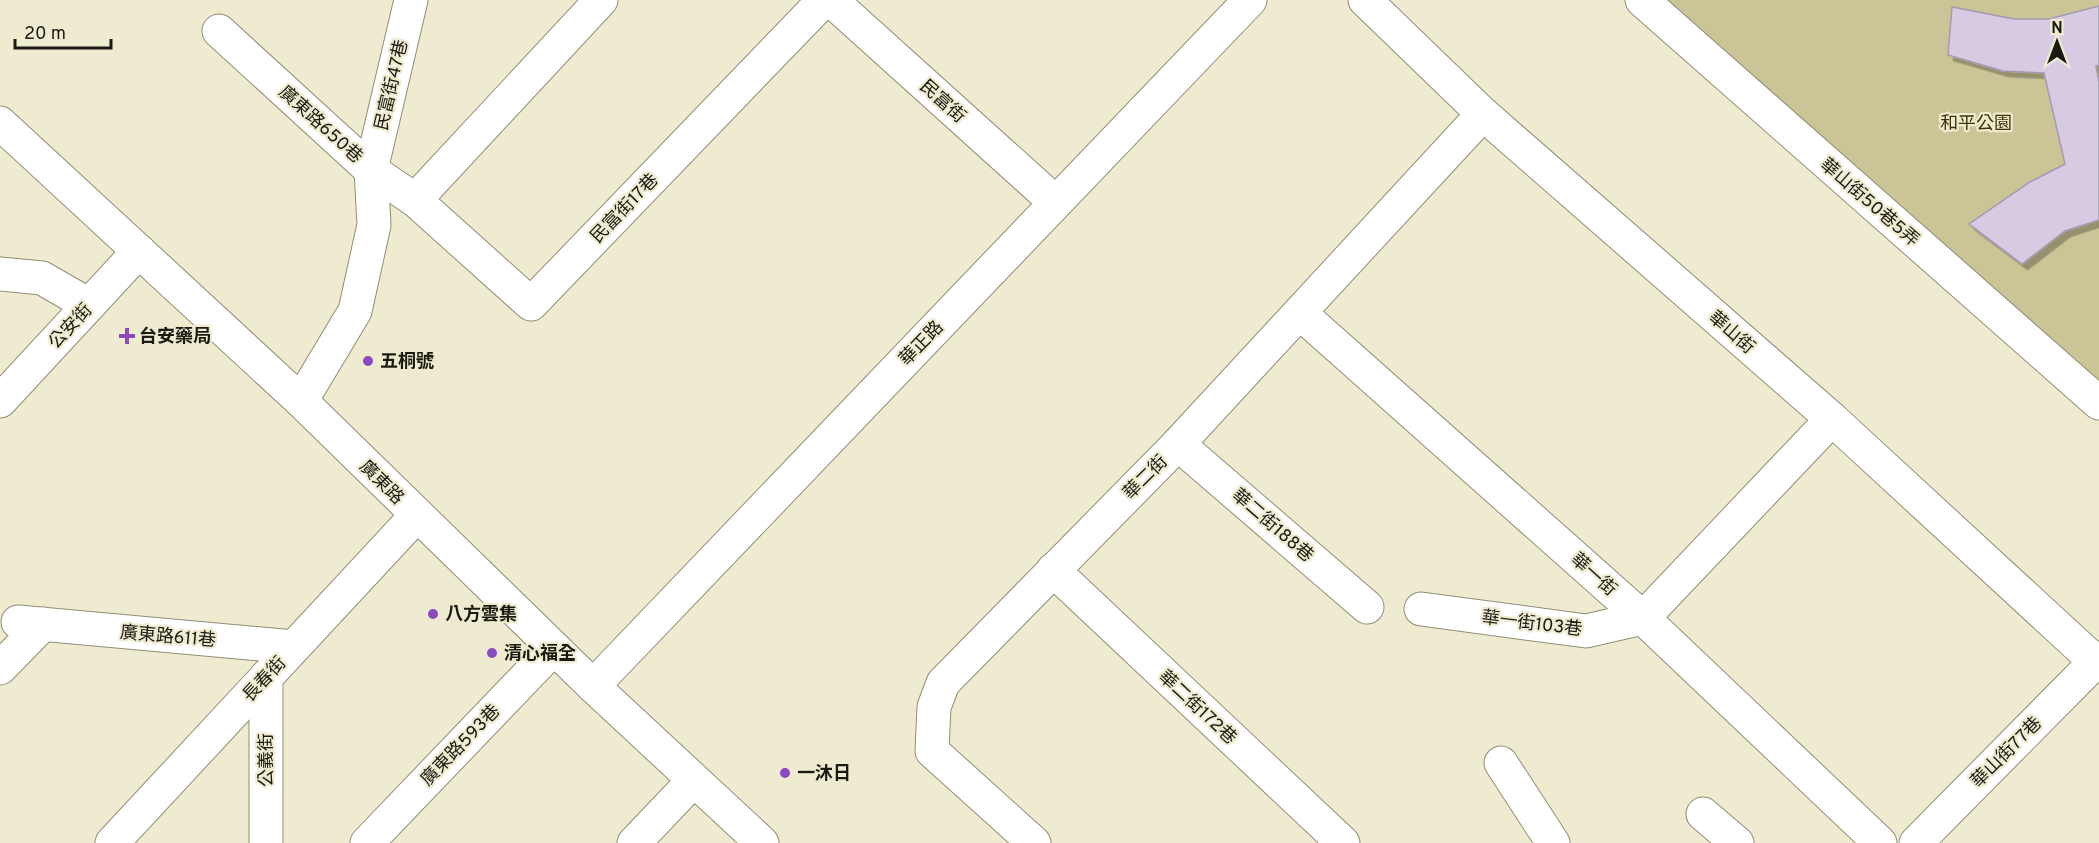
<svg xmlns="http://www.w3.org/2000/svg" width="2099" height="843" viewBox="0 0 2099 843" font-family="Overpass,'Noto Sans TC',sans-serif">
<style>
.green{fill:#cbc496}
.building{fill:#d6cbe3;stroke:#a49ab1;stroke-width:1.5;filter:url(#shadow)}
.lines{fill:none;stroke-linecap:round;stroke-linejoin:round}
.minor-casing{stroke:#918e76;stroke-width:35}
.minor{stroke:#fff;stroke-width:33}
.poi-dot{fill:#8a4ac0;stroke:#eeebd1;stroke-width:2}
.labels{text-anchor:middle;stroke-width:4.5;stroke-linejoin:round;paint-order:stroke}
.street-label{font-size:18px;fill:#1b1a11;stroke:#eeebd1}
.park-label{font-size:18px;fill:#3b3302;stroke:#eeebd1}
.poi-label{font-size:18px;font-weight:bold;fill:#1b1a11;stroke:#eeebd1;text-anchor:start}
</style>
<defs>
<filter id="shadow"><feDropShadow dx="5.5" dy="5.5" stdDeviation="0" flood-color="#0004"/></filter>
</defs>
<rect width="100%" height="100%" fill="#eeebd1"/>
<!-- green -->
<path class="green" d="M1654,0H2099V395Z"/>
<!-- building -->
<path class="building" d="M2099,6V65L2096,66L2099,82V220L2065,231L2022,264L1969,224L2030,182L2065,164L2044,73L2003,71L1948,55L1952,7L2014,19H2049Z"/>
<g class="lines">
<defs>
<g id="minor">
<path d="M831,0L1055,202"/>
<path d="M1365,0L1483,114L1832,419L2099,665"/>
<path d="M1642,0L2099,403"/>
<path d="M219,31L371,170L415,200L531,304L824,0"/>
<path d="M0,123L301,401L593,686L762,843"/>
<path d="M415,200L601,0"/>
<path d="M0,274L42,278L89,305"/>
<path d="M1300,313L1643,618L1880,843"/>
<path d="M0,401L139,251"/>
<path d="M301,401L355,311L374,225L371,170L411,0"/>
<path d="M1178,444L1367,607"/>
<path d="M1053,570L1343,843"/>
<path d="M1421,609L1586,631L1643,618L1832,419"/>
<path d="M18,622L294,647"/>
<path d="M0,668L43,624"/>
<path d="M593,686L1250,0"/>
<path d="M1501,763L1553,843"/>
<path d="M1703,814L1737,843"/>
<path d="M112,843L416,516"/>
<path d="M266,843V677"/>
<path d="M367,843L554,648"/>
<path d="M634,843L693,781"/>
<path d="M1034,843L932,751L934,707L943,683L1178,444L1483,114"/>
<path d="M1916,843L2099,658"/>
</g>
</defs>
<!-- minor casing -->
<use href="#minor" class="minor-casing"/>
<!-- minor -->
<use href="#minor" class="minor"/>
</g>
<!-- markers -->
<g class="poi-dot">
<path d="M124 327h6v6h6v6h-6v6h-6v-6h-6v-6h6z"/>
<circle cx="368" cy="361" r="6"/>
<circle cx="433" cy="614" r="6"/>
<circle cx="492" cy="653" r="6"/>
<circle cx="785" cy="773" r="6"/>
</g>
<g class="labels">
<!-- street labels -->
<g class="street-label">
<text transform="translate(391 85) rotate(-77)" y="6">民富街47巷</text>
<text transform="translate(943 101) rotate(42)" y="6">民富街</text>
<text transform="translate(321 124) rotate(42)" y="6">廣東路650巷</text>
<text transform="translate(1870 202) rotate(41)" y="6">華山街50巷5弄</text>
<text transform="translate(624 208) rotate(-46)" y="6">民富街17巷</text>
<text transform="translate(70 326) rotate(-47)" y="6">公安街</text>
<text transform="translate(1732 332) rotate(41)" y="6">華山街</text>
<text transform="translate(921 343) rotate(-46)" y="6">華正路</text>
<text transform="translate(1145 477) rotate(-45)" y="6">華二街</text>
<text transform="translate(382 482) rotate(45)" y="6">廣東路</text>
<text transform="translate(1273 525) rotate(41)" y="6">華二街188巷</text>
<text transform="translate(1594 574) rotate(42)" y="6">華一街</text>
<text transform="translate(1532 623) rotate(7)" y="6">華一街103巷</text>
<text transform="translate(168 636) rotate(5)" y="6">廣東路611巷</text>
<text transform="translate(264 679) rotate(-47)" y="6">長春街</text>
<text transform="translate(1198 707) rotate(43)" y="6">華二街172巷</text>
<text transform="translate(460 745) rotate(-46)" y="6">廣東路593巷</text>
<text transform="translate(2006 752) rotate(-45)" y="6">華山街77巷</text>
<text transform="translate(266 760) rotate(-90)" y="6">公義街</text>
</g>
<!-- park labels -->
<g class="park-label">
<text x="1976" y="129">和平公園</text>
</g>
<!-- poi labels -->
<g class="poi-label">
<text x="139" y="342">台安藥局</text>
<text x="380" y="367">五桐號</text>
<text x="445" y="620">八方雲集</text>
<text x="504" y="659">清心福全</text>
<text x="797" y="779">一沐日</text>
</g>
</g>
<!-- north arrow -->
<g transform="translate(2057 42)" stroke="#eeebd1" stroke-width="4.5" paint-order="stroke">
<path d="M0-4.5L10 22L0 15L-10 22Z" fill="#1b1a11"/>
<text y="-9" font-size="16" font-weight="bold" text-anchor="middle" fill="#1b1a11">N</text>
</g>
<!-- scale -->
<path d="M15 39v9h96v-9" fill="none" stroke="#1b1a11" stroke-width="3"/>
<text x="24" y="39" font-size="18" fill="#1b1a11" stroke="#eeebd1" stroke-width="4.5" paint-order="stroke">20 m</text>
</svg>
